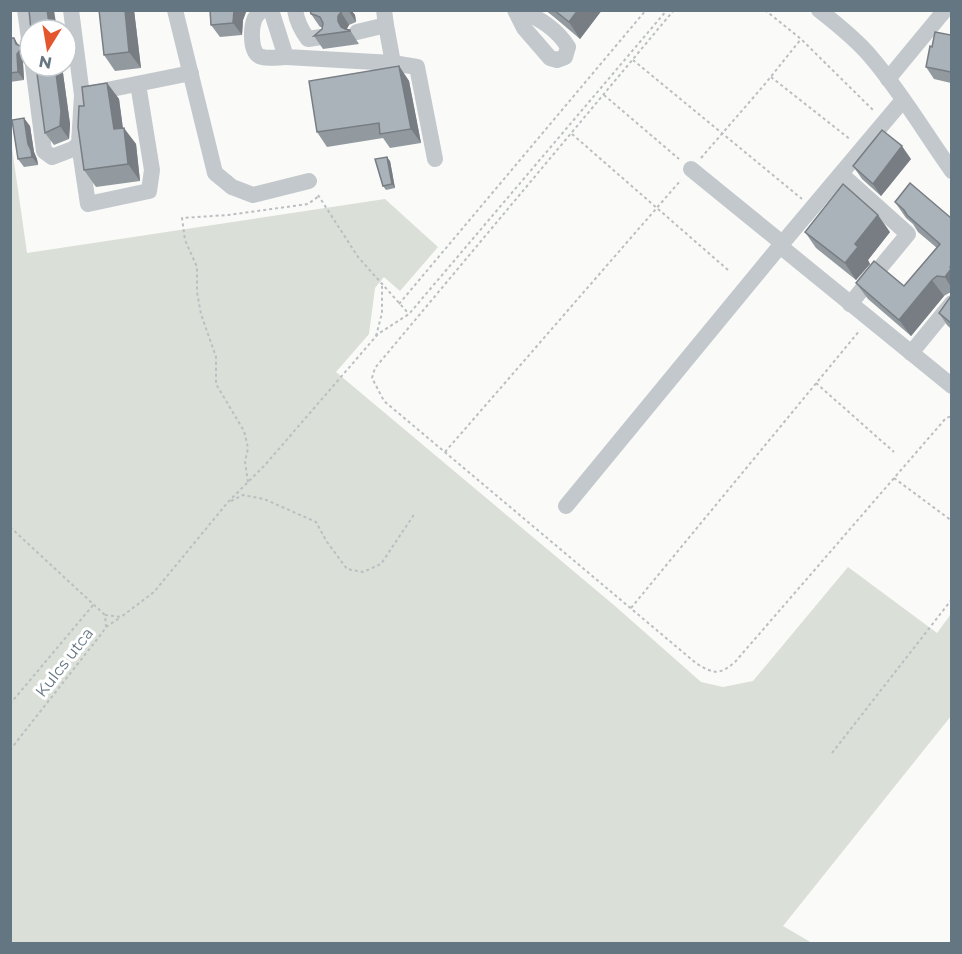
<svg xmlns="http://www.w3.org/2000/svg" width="962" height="954" viewBox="0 0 962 954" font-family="Montserrat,sans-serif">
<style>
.green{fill:#dadfd7}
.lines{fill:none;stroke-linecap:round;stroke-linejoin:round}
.path{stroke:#bbbfc2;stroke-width:2;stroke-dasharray:3 3;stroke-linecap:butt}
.minor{stroke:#c3c8cc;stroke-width:16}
.wall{fill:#929a9f}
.shaded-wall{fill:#777d82}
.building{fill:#aab3b9;stroke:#777d82;stroke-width:1.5}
.labels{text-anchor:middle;stroke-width:6;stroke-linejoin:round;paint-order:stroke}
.street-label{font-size:16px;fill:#657683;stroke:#fff}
</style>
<rect width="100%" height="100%" fill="#fafaf8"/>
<!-- green -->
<path class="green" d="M11,141L27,253L385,199L438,247L400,291L384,277L375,288L369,334L336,372L615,606L701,682L723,687L753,681L848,567L937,633L951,614V716L783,926L812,943H11Z"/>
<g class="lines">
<!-- path -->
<g class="path">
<path d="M674,10L375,368L372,378L384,401L697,664C714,674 720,675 735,662L946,418L952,416"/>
<path d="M765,10L801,39L874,111"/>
<path d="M633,60L802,199"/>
<path d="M771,77L851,140"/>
<path d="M604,95L679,159"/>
<path d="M572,134L728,270"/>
<path d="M701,158L765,84L801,39"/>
<path d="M318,195L358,257L409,314"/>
<path d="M399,304L646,10"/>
<path d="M376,336L382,313V286"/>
<path d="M816,383L894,452"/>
<path d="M445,452L681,180"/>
<path d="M894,478L952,521"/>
<path d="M248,482L245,462L248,448L244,431L216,384V357L201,314L197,292V267L185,240L182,218L228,215L308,204L319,196"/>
<path d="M231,501L243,495L264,499L316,522L327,542L347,569L363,572L381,564L415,513"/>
<path d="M10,527L105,615"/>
<path d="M631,608L860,330"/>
<path d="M105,615L121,617L154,592L228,502L265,465L378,334L409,314L667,10"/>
<path d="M106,627L121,617"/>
<path d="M10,704L94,604"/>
<path d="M10,750L102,633L106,627L105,615"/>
<path d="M832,753L952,599"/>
</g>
<!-- minor -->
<g class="minor">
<path d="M25,10L30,46"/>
<path d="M71,10L82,95"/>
<path d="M175,10L215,173L232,187L253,195L309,181"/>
<path d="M262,10C259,13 257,14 255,18C251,27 249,54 262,57C269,59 279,57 286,57"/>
<path d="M271,10L286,57L393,63L417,67L435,159"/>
<path d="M295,10C297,22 301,30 308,39L321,37"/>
<path d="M515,10L524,28L550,58L557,60L565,57L568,47C557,29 540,19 521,10"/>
<path d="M819,10C837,24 856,39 871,57C901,92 925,133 952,171"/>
<path d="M386,25L393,63"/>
<path d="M357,32L386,25L384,10"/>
<path d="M33,66L44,151L52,157L73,149L79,144L82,95L191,73"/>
<path d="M888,79L945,10"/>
<path d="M79,144L88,204L149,191L152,170L138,84"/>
<path d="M691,169L782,243"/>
<path d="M841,174L908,234L850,304"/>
<path d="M780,246L952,386"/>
<path d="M911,353L952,303"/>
<path d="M566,506L780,246L903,100"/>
</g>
</g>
<!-- wall -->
<g class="wall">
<path d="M134,10L141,68L115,71L104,55Z"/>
<path d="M210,10H245L246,12L243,20L242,35L220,37L211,25Z"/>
<path d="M310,10H351L355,15L356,22L349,25L347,29L350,30L359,44L323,49L314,36L322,29V27H320L311,14Z"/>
<path d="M545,10H602L580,39L554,17Z"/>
<path d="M951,35V83L934,79L926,67L932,47Z"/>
<path d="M10,38H14L19,46L24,48L30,56L26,58L23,63L24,80L10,82Z"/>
<path d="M30,38V51L24,43Z"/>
<path d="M36,66H62L70,124L69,139L54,145L45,133Z"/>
<path d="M399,66L409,81L421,143L390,148L383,138L327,147L317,132Z"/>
<path d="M107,83L119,99L123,128L136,144L140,181L96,187L84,170V106Z"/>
<path d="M30,126L34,152L37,159L38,165L24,167L18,159Z"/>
<path d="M911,159L881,196L862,179L853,166Z"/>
<path d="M390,161L395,188L386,190L383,186Z"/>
<path d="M895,202L951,218V293H949L944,296L911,336L868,299L856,283L904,286L937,248L918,232L913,224L906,218Z"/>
<path d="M805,232H890L868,260L870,264L856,280L816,248Z"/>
<path d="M951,296V329L947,325L939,313Z"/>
</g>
<!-- shaded-wall -->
<g class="shaded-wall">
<path d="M47,10H54L57,30H50Z"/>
<path d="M125,10H134L141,68L129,52Z"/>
<path d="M234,10H245L246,12L243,20L242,35L233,23Z"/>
<path d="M348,10H351L355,15L356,22Z"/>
<path d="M578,10H602L580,39L569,22Z"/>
<path d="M341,12L349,25L347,28V32H344L338,21V16Z"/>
<path d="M14,38L26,58L23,63L24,80L18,72L16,44Z"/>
<path d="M55,66H62L70,124L69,139L60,126Z"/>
<path d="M399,66L409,81L421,143L411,129Z"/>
<path d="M107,83L119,99L125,146L114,129Z"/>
<path d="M24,118L30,126L34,152L37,159L38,165L32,157L28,144Z"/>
<path d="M124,128L136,144L140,181L128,164Z"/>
<path d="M902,146L911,159L881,196L873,184Z"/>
<path d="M387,157L390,161L395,188L392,184Z"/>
<path d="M878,215L890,232L868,260L870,264L856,280L845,263L855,244Z"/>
<path d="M951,269V287L945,277Z"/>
<path d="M932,280L944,296L911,336L899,320Z"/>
</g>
<!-- building -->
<g class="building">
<path d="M29,10H47L50,30H31Z"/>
<path d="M99,10H125L129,52L104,55Z"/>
<path d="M210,10H234L233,23L211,25Z"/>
<path d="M310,10H344L341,12L338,16V21L341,27L345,29L350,30V31L314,36L322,29L323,23L320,17L315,15L311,14Z"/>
<path d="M554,10H578L569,22Z"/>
<path d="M935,32L951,35V72L926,67L930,46L932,47Z"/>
<path d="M10,38H14L16,44L24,48L20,50L17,54L18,72L10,73Z"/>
<path d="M30,38V46L24,43Z"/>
<path d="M36,66H55L61,111L60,126L45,133Z"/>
<path d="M399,66L411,129L380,134L379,123L317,132L309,81Z"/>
<path d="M107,83L114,129L124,128L128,164L84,170L78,127L79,106H84L82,87Z"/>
<path d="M24,118L28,144L31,150L32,157L18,159L12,120Z"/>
<path d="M882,130L902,146L873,184L853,166Z"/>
<path d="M387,157L392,184L383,186L375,159Z"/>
<path d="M910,183L951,218V265L950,267L951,269L945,277L937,276L932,280L899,320L856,283L874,261L904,286L940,244L907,215L904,210L895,202Z"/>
<path d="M843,184L878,215L855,244L858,247L845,263L805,232Z"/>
<path d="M951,296V323L939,313Z"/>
</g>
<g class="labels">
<!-- street labels -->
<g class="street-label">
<text transform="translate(64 662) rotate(-52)" y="6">Kulcs utca</text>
</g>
</g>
<!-- border -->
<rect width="962" height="954" fill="none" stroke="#657683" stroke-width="24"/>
<!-- north arrow -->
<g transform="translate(48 48) rotate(191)"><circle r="28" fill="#ffffff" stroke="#c1c8cd" stroke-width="1.5"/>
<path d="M0-4.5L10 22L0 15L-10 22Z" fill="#e4572e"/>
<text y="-9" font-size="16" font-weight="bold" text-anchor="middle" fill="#657683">N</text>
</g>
</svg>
